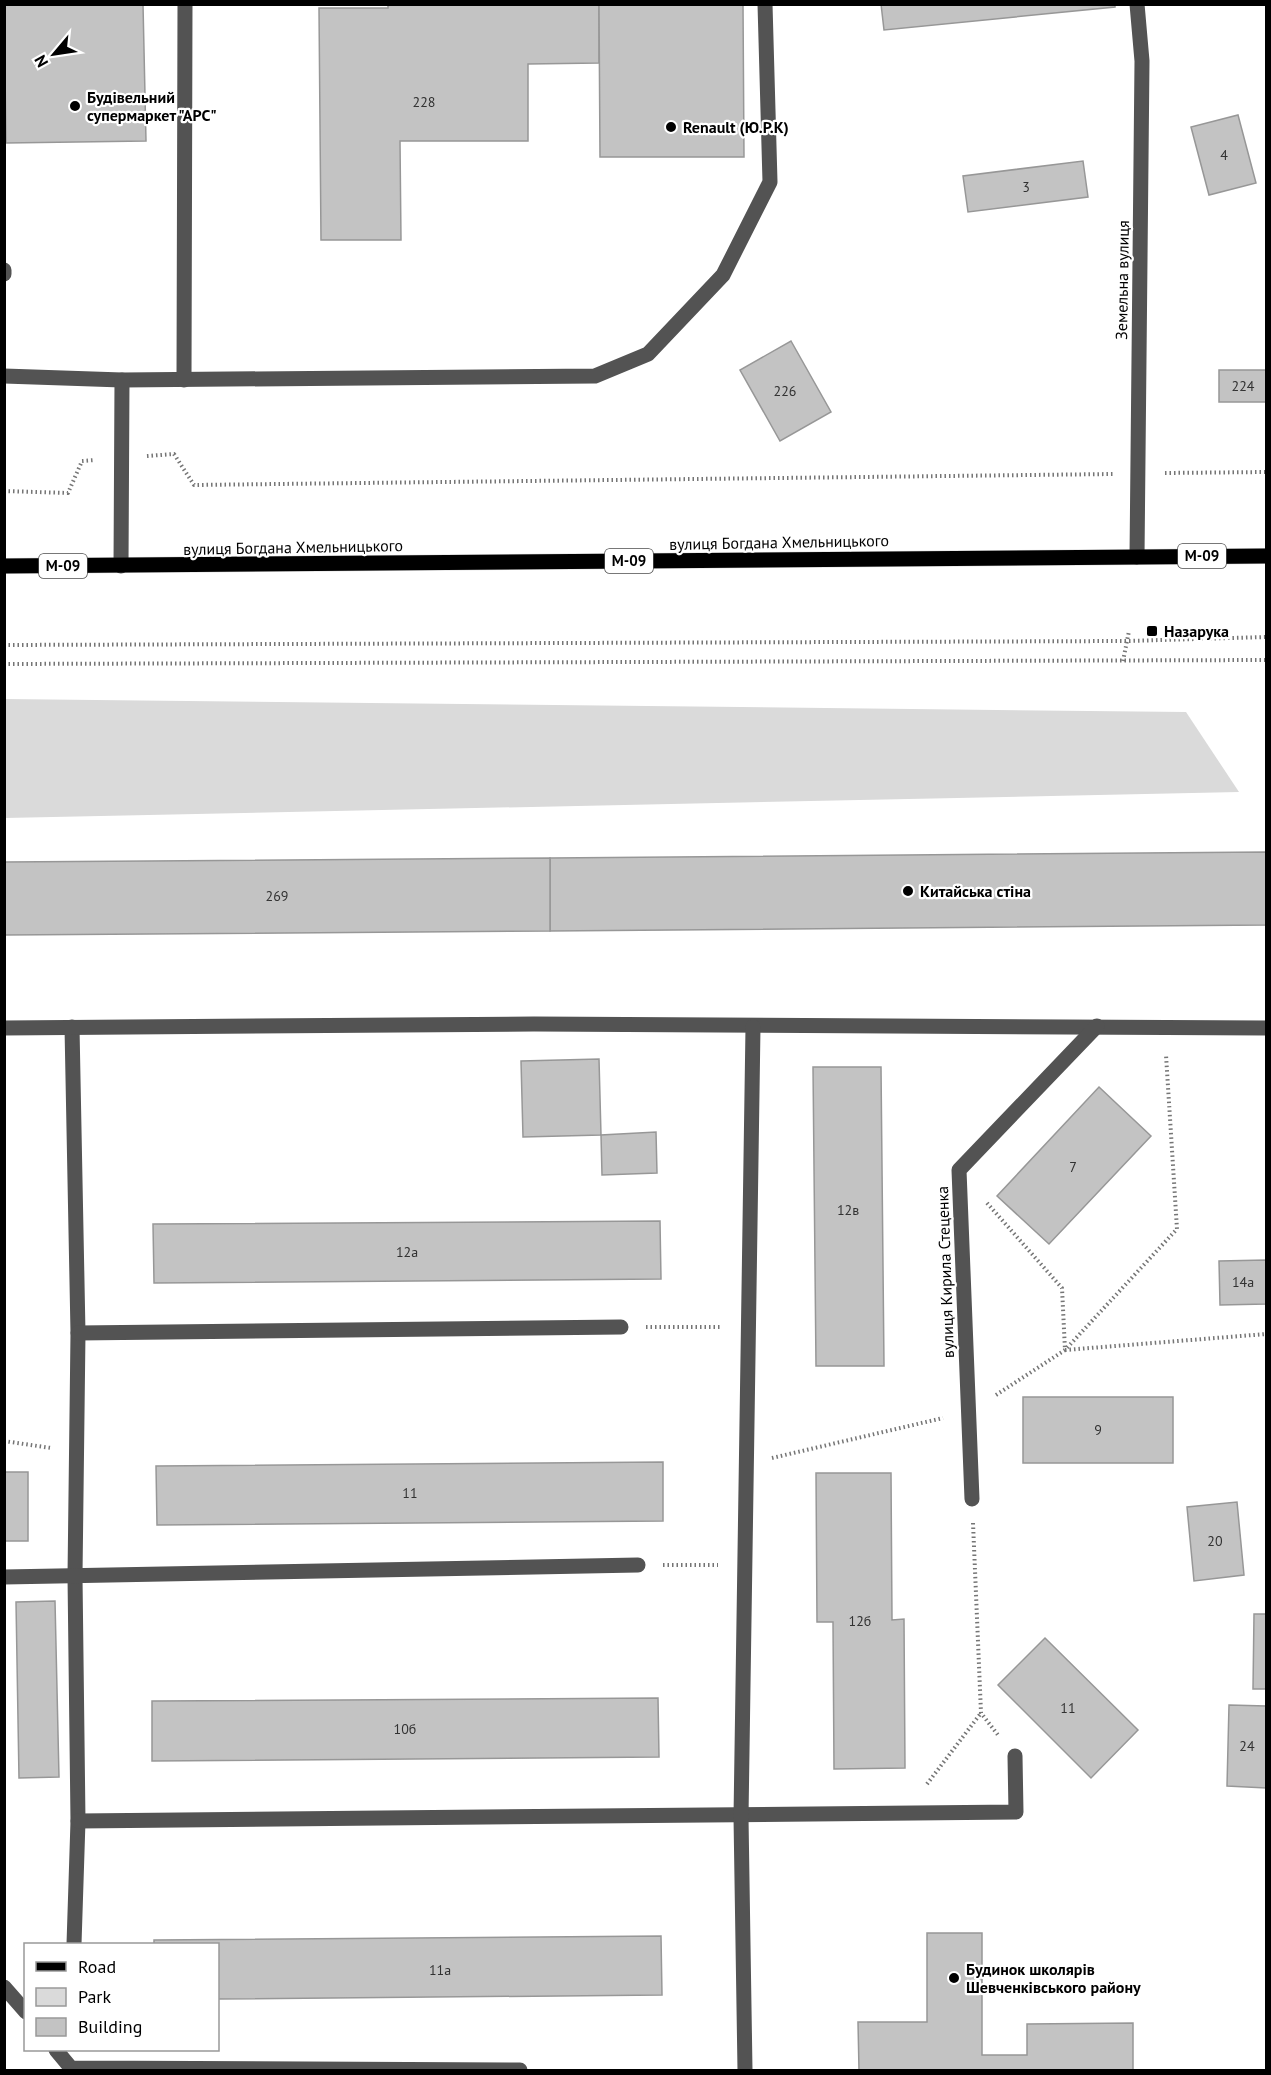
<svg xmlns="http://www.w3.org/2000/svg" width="1271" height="2075" viewBox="0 0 1271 2075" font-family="'PT Sans',sans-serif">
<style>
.green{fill:#dadada}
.building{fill:#c3c3c3;stroke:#979797;stroke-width:1.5}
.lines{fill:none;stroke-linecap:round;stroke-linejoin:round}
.major-casing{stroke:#dbdbdb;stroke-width:16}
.path{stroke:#757575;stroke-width:4;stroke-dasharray:1.5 3;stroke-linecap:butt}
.minor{stroke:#535353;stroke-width:15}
.major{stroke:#000;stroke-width:15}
.poi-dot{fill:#000;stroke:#fff;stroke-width:2}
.labels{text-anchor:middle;stroke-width:4.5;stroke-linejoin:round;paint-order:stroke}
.number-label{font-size:14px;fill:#313131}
.shield{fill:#fff;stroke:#4c4c4c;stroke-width:1.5}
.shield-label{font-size:15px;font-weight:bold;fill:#000}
.poi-label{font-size:16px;font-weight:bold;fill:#000;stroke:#fff;text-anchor:start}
.street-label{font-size:16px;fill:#000;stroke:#fff}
</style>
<rect width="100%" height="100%" fill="#fff"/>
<!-- green -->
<path class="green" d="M4,699L1186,712L1239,792L5,818Z"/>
<!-- building -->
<g class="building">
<path d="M4,4H143L146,141L6,143Z"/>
<path d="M388,4H599V63L528,64V141H400L401,240H321L319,8H388Z"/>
<path d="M599,4H743L744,157H600Z"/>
<path d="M881,4H1115V7L884,30Z"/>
<path d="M1238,115L1256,183L1209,195L1191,127Z"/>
<path d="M1083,161L1088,197L968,212L963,176Z"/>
<path d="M791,341L831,412L780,441L740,370Z"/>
<rect x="1219" y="370" width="47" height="32"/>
<path d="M1266,852V925L550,931V858Z"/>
<path d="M550,858V931L4,935V862Z"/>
<path d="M599,1059L601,1135L523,1137L521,1061Z"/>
<path d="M813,1067H881L884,1366H816Z"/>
<path d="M1099,1087L1151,1136L1049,1244L997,1196Z"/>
<path d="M656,1132L657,1173L602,1175L601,1135Z"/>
<path d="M660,1221L661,1279L154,1283L153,1224Z"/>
<path d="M1266,1260V1304L1220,1305L1219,1261Z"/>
<rect x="1023" y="1397" width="150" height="66"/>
<path d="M663,1462V1521L157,1525L156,1466Z"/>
<rect x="4" y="1472" width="24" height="69"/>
<path d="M816,1473H891L892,1620L904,1619L905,1768L834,1769L833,1622H817Z"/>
<path d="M1237,1502L1244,1575L1194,1581L1187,1507Z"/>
<path d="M55,1601L59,1777L19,1778L16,1602Z"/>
<path d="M1254,1614H1266V1689H1253Z"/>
<path d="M1045,1638L1138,1730L1091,1778L998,1685Z"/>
<path d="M658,1698L659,1757L152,1761V1701Z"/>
<path d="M1229,1705L1266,1706V1788L1227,1786Z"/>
<path d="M927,1933H982V2055H1027V2024L1133,2023V2070H859L858,2022H927Z"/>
<path d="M661,1936L662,1995L218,1999V1944H154V1940Z"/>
</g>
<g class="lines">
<defs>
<path id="major" d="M4,566L1266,556"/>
</defs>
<!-- major casing -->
<use href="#major" class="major-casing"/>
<!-- path -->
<g class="path">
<path d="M147,456L174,454L194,485L1113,474"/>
<path d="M1165,473L1266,472"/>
<path d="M4,491L68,493L82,461L95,460"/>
<path d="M4,645L1127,641L1266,637"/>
<path d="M1123,661L1129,631"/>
<path d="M4,664L1266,660"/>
<path d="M987,1203L1062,1288L1065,1350"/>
<path d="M646,1327H722"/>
<path d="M1065,1350L1266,1334"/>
<path d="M996,1395L1065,1350L1177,1229L1166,1055"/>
<path d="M4,1441L51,1448"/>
<path d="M772,1458L943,1418"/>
<path d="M973,1523L981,1713L998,1735"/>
<path d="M663,1565H718"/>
<path d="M927,1784L981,1713"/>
</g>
<!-- minor -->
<g class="minor">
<path d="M4,270V274"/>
<path d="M4,376L122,380L595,376L648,354L723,275L770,182L765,4"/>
<path d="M184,380L185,4"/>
<path d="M1137,557L1142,61L1137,4"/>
<path d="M121,566L122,380"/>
<path d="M72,1027L78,1333L75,1576L78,1821L74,1944"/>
<path d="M4,1028L534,1024L1266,1028"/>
<path d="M78,1333L621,1327"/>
<path d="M972,1499L959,1170L1097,1026"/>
<path d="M4,1577L638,1565"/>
<path d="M78,1821L1016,1812L1015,1756"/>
<path d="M4,1987L26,2012"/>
<path d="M56,2050L71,2068L520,2070"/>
<path d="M745,2070L741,1817L753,1027"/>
</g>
<!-- major -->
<use href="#major" class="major"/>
</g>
<!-- markers -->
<g class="poi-dot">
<circle cx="75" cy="106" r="6"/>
<circle cx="671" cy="127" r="6"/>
<rect x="1146" y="625" width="12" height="12" rx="3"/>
<circle cx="908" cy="891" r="6"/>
<circle cx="954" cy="1978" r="6"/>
</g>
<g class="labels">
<!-- number labels -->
<g class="number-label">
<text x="424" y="107">228</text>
<text x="1224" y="160">4</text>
<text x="1026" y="192">3</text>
<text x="1243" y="391">224</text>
<text x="785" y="396">226</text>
<text x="277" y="901">269</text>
<text x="1073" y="1172">7</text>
<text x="848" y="1215">12в</text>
<text x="407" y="1257">12а</text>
<text x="1243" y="1287">14а</text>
<text x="1098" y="1435">9</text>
<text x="410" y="1498">11</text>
<text x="1215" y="1546">20</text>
<text x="860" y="1626">12б</text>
<text x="1068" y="1713">11</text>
<text x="405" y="1734">10б</text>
<text x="1247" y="1751">24</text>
<text x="440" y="1975">11а</text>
</g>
<!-- shield labels -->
<g class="shield">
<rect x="1178" y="544" width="48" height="24" rx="4.5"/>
<rect x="605" y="549" width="48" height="24" rx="4.5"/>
<rect x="39" y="554" width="48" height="24" rx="4.5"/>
</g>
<g class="shield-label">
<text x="1202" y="561">М-09</text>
<text x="629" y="566">М-09</text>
<text x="63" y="571">М-09</text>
</g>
<!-- poi labels -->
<g class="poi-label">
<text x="87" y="103">Будівельний<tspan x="87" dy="18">супермаркет "АРС"</tspan></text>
<text x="683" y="133">Renault (Ю.Р.К)</text>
<text x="1164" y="637">Назарука</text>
<text x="920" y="897">Китайська стіна</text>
<text x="966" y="1975">Будинок школярів<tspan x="966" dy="18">Шевченківського району</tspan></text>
</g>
<!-- street labels -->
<g class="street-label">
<text transform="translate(1122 280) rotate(-89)" y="6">Земельна вулиця</text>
<text transform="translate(779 542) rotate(-1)" y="6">вулиця Богдана Хмельницького</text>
<text transform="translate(293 547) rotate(-1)" y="6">вулиця Богдана Хмельницького</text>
<text transform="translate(945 1272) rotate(-92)" y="6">вулиця Кирила Стеценка</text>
</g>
</g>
<!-- border -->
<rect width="1271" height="2075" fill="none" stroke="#000000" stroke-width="12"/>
<!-- legend -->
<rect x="24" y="1943" width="195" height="108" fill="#ffffff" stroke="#999999" stroke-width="1.5"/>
<rect x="36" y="1962" width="30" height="9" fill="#000000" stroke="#999999" stroke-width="1.5"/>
<text x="78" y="1973" font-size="18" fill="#000000">Road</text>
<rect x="36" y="1988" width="30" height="18" fill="#dadada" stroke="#999999" stroke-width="1.5"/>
<text x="78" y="2003" font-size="18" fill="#000000">Park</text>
<rect x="36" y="2018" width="30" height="18" fill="#c3c3c3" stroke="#999999" stroke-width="1.5"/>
<text x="78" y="2033" font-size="18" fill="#000000">Building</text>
<!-- north arrow -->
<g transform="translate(54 54) rotate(241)" stroke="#ffffff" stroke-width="4.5" paint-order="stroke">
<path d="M0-4.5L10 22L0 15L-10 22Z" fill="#000000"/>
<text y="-9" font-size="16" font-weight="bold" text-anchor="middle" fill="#000000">N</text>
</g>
</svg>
